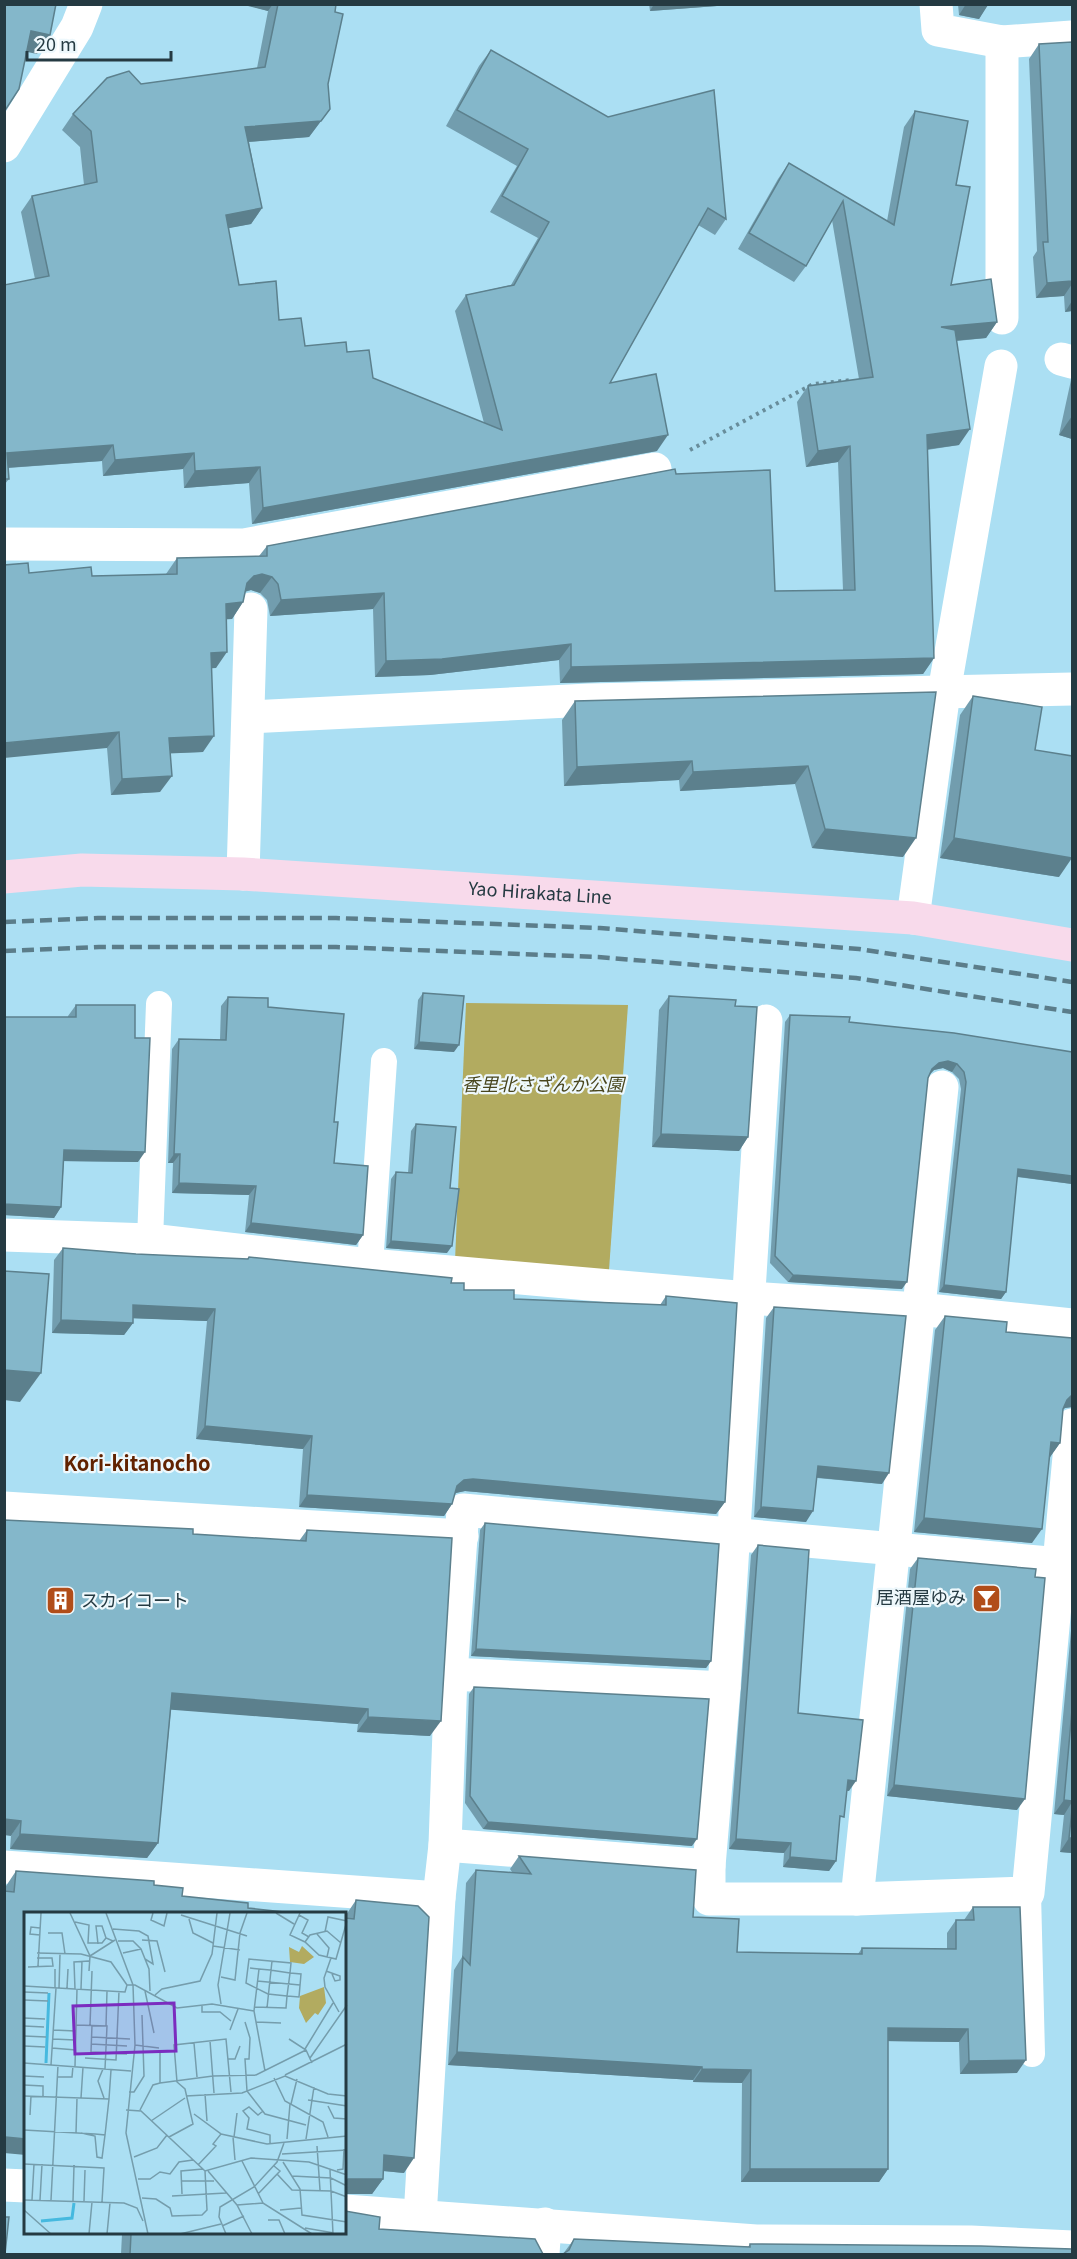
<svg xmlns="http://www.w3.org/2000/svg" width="1077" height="2259" viewBox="0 0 1077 2259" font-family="Georgia,'Noto Sans JP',serif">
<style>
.green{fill:#b2ab60}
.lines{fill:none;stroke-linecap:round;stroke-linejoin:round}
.path{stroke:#688d9b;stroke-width:4;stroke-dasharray:3 4.5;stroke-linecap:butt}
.service{stroke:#fff;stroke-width:26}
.minor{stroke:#fff;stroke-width:33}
.primary{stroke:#f8daeb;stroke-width:33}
.rail{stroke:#5b7d8a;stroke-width:4.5;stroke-dasharray:12 6;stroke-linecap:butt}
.wall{fill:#729dae}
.shaded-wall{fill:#5c808d}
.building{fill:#84b7ca;stroke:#5c808d;stroke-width:1.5}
.labels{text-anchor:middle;stroke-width:4.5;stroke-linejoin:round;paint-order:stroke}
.street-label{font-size:18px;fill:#253a42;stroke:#eef8fc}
.park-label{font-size:18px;font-style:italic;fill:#49461e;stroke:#eef8fc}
.poi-label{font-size:18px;fill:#253a42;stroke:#eef8fc;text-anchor:end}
.neighbourhood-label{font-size:20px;font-weight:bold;fill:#612200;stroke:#eef8fc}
.inset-river{fill:none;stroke:#46b9df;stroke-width:3}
.inset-road{fill:none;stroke:#759dac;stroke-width:1.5}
.view{fill:#7b2cbf;fill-opacity:0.15;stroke:#7b2cbf;stroke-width:3}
.inset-edge{fill:none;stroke:#253a42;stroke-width:3}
</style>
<rect width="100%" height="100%" fill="#abdff3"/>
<!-- green -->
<path class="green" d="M466,1003L628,1005L609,1270L455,1261Z"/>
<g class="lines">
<!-- path -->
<path class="path" d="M690,450L813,384L852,380"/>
<!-- service -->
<g class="service">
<path d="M150,1240L159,1004"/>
<path d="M370,1265L384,1061"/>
<path d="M1028,1893L1032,2054"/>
</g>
<!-- minor -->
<g class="minor">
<path d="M936,4L938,30L1002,42L1072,37"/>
<path d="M4,146L77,27L86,4"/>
<path d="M1002,318V42"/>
<path d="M1061,359L1072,362"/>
<path d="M4,544L244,545L655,469"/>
<path d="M250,717L589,700L1072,689"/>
<path d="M243,874L251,609"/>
<path d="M913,918L944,692L1001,366"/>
<path d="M4,1235L150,1240L370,1265L748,1298L918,1309L1072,1325"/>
<path d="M4,1508L462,1536"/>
<path d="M451,1674L724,1688"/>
<path d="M445,1845L709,1866V1899H857L1028,1893L1072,1425"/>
<path d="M709,1866L724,1688L766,1021"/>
<path d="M4,1867L439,1898"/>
<path d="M857,1899L942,1087"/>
<path d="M4,2185L26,2186"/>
<path d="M345,2211L756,2241L971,2242L1072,2247"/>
<path d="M420,2217L439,1898L445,1845L451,1674L463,1510L1072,1565"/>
<path d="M543,2254L545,2224"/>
</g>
<!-- primary -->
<path class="primary" id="s1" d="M4,877L82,870L243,874L913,918L1072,945"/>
<!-- rail -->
<g class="rail">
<path d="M4,922L98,918H336L600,928L859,949L1072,982"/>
<path d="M4,951L99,947H336L598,957L856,978L1072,1012"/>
</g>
</g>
<!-- wall -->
<g class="wall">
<path d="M244,4H336L335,12L328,84L330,109L309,137L249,142L262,208L251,224L228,228L239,285L279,320L305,346L347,352L373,378L484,423L455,311L466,295L511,285L538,238L490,212L517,166L446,126L479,66L491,50L726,219L715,235L698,225L610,383L657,451L252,524L249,483L184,488L183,469L103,476L102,461L8,468L9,479L4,485V285L35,279L21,212L32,196L84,185L80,147L62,130L73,114L141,84L257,68L268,11Z"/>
<path d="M649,4H718L717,6L650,11Z"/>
<path d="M958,4H988L979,19L959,15Z"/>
<path d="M1072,42V311L1065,312L1064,296L1036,298L1033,257L1037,251L1029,59L1039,44Z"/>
<path d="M915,111L956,185L951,285L997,322L986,338L957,341L959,445L927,450L934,658L923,674L560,683L559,660L430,675L375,677L373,609L270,616L267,600L260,593L251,590L245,592L243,602L232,619H227L216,668H212L203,752L170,753L160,792L111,795L107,748L29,573L92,576L166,574L177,558L259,556L267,546L676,474L775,591L843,590L838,462L806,467L797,402L808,386L859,379L832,220L806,266L794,282L738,249L778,179L789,163L887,221L904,127Z"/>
<path d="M1072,378V439L1059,435L1071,380Z"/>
<path d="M936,692L903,857L812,848L795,784L680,791L679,780L564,786L562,720L575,701Z"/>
<path d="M973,696L1035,750L1059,877L940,858L960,715Z"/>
<path d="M423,993L454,1052L414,1049L418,1000Z"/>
<path d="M669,996L735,1006L748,1137L739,1151L652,1147L659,1010Z"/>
<path d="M228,997L268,1007L334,1122V1163L363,1235L356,1245L245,1232L249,1195L172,1193L173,1163H168L172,1049L179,1039L220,1040L221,1006Z"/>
<path d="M76,1005L135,1038L138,1162L64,1161L61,1207L54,1218L4,1215V1017H68V1016Z"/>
<path d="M790,1015L1072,1052V1184L1017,1177L1006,1292L1001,1299L939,1292L961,1089L959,1079L952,1072L943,1068L934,1070L930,1074L928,1078L902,1289L788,1282L770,1263L785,1022Z"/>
<path d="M416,1124L450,1188L447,1253L386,1248L391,1179L396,1172L408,1173L411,1131Z"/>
<path d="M63,1248L136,1254L247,1259L249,1257L451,1283L464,1290L514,1299L660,1305L666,1296L725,1502L716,1514L465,1491L455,1493L452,1504L444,1516L299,1507L303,1449L196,1439L207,1321L133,1318V1323L124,1335L52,1333L54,1260Z"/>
<path d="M774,1307L882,1484L817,1478L806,1522L754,1517L766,1318Z"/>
<path d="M945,1316L1006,1332L1072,1338V1407L1065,1408L1063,1409L1060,1443L1050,1457H1049L1032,1543L914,1532L935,1330Z"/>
<path d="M485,1523L711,1661L706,1668L471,1656L480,1530Z"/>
<path d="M307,1530L430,1736L357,1732L358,1724L171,1709L158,1843L147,1858L10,1849L11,1836L193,1534L299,1541Z"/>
<path d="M758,1545L798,1713L849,1791L846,1790L839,1823L836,1861L829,1871L783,1867L784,1853L729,1849L751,1555Z"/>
<path d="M918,1558L1017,1810L887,1796L910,1569Z"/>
<path d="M1072,1620V1853L1060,1852L1064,1815L1054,1814Z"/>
<path d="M474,1687L692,1846L483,1829L465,1803L469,1694Z"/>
<path d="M519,1856L693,1917L737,1952L858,1954L862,1948L947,1949V1933L956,1920H964L973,1907L1017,2073L960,2074L959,2042L888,2041V2169L879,2182H741L742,2083L693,2082V2080L448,2065L454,1970L462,1957L466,1883L476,1870L512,1872L510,1869Z"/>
<path d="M16,1871L154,1885L182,1896L248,1908L5,1891L6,1886Z"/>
<path d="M356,1900L404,2173L383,2171V2179L372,2194L345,1918L346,1915Z"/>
<path d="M379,2229L544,2254H121L122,2234H345Z"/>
<path d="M574,2239L748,2247L750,2244L1072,2249L563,2254Z"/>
</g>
<!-- shaded-wall -->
<g class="shaded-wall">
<path d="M245,4H273L268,11L244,5Z"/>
<path d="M654,4H718L717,6L650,11Z"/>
<path d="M966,4H985L988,5L979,19L959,15Z"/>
<path d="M31,31L50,35L37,54L18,50Z"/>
<path d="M330,109L309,137L234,143L245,127Z"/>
<path d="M262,208L251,224L214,231L226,215Z"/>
<path d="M1072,281V284L1064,296L1036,298L1047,283Z"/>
<path d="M1072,301V311L1065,312Z"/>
<path d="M997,322L986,338L929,343L941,327Z"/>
<path d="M1072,416V439L1059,435Z"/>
<path d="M970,429L959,445L915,451L927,435Z"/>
<path d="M668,435L657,451L252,524L263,508Z"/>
<path d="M113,445L102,461L4,468L7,453Z"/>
<path d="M850,446L838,462L806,467L818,451Z"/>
<path d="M194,453L183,469L103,476L115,460Z"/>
<path d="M260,467L249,483L184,488L195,471Z"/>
<path d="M262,574L272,577L260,593L251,590L243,592L247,583L254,576Z"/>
<path d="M384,593L373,609L270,616L281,600Z"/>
<path d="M243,602L232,619L215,620L226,604Z"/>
<path d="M571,644L559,660L430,675L375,677L386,661Z"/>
<path d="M227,652L216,668L200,669L211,653Z"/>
<path d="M934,658L923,674L560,683L571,667Z"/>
<path d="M119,732L107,748L4,758V743Z"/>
<path d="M214,736L203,752L158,754L169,738Z"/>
<path d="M692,761L679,780L564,786L577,767Z"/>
<path d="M808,766L795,784L680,791L693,772Z"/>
<path d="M172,776L160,792L111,795L122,779Z"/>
<path d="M825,829L916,838L903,857L812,848Z"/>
<path d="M954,838L1072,858L1059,877L940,858Z"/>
<path d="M419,1042L459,1045L454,1052L414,1049Z"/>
<path d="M948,1061L957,1064L952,1072L943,1068L934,1070L927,1077L932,1069L939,1063Z"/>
<path d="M661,1134L748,1137L739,1151L652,1147Z"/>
<path d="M64,1150L145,1152L138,1162L57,1161Z"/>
<path d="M174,1154H180L173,1163H168Z"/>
<path d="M1018,1169L1072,1176V1184L1013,1176Z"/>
<path d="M179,1183L256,1186L249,1195L172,1193Z"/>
<path d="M4,1204L61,1207L54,1218L4,1215Z"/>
<path d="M251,1223L363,1235L356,1245L245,1232Z"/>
<path d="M391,1241L452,1246L447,1253L386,1248Z"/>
<path d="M793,1275L907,1282L902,1289L788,1282Z"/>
<path d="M944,1285L1006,1292L1001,1299L939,1292Z"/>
<path d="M133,1305L215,1309L207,1321L125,1318Z"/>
<path d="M61,1320L133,1323L124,1335L52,1333Z"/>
<path d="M4,1370L41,1373L20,1402L4,1400Z"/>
<path d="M1072,1395V1407L1065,1408L1057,1414L1067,1400Z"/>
<path d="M205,1426L312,1436L303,1449L196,1439Z"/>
<path d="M1051,1442L1060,1443L1050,1457L1041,1456Z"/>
<path d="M818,1466L889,1473L882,1484L811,1477Z"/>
<path d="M473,1479L725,1502L716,1514L465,1491L456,1493L448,1499L457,1486L464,1480Z"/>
<path d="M307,1495L452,1504L444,1516L299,1507Z"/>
<path d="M761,1507L813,1511L806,1522L754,1517Z"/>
<path d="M924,1518L1042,1529L1032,1543L914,1532Z"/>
<path d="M476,1649L711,1661L706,1668L471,1656Z"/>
<path d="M172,1693L368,1709L358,1724L162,1709Z"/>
<path d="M368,1717L441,1721L430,1736L357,1732Z"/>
<path d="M848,1780L856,1781L849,1791L841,1790Z"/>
<path d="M894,1785L1025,1799L1017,1810L887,1796Z"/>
<path d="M1064,1800L1072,1801V1802L1064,1815L1054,1814Z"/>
<path d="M4,1819L21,1821L11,1836L4,1835Z"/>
<path d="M488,1822L697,1839L692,1846L483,1829Z"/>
<path d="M20,1834L158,1843L147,1858L10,1849Z"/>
<path d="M1069,1838H1072V1853L1060,1852Z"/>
<path d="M736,1839L791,1843L784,1853L729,1849Z"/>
<path d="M790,1857L836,1861L829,1871L783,1867Z"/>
<path d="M888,2028L968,2029L959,2042L879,2041Z"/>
<path d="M457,2052L702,2067L693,2080L448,2065Z"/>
<path d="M1026,2060L1017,2073L960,2074L969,2061Z"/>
<path d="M702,2069L751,2070L742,2083L693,2082Z"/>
<path d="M6,2137L26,2139V2155L4,2153V2138Z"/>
<path d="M384,2155L414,2158L404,2173L374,2170Z"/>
<path d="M750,2169H888L879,2182H741Z"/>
<path d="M348,2179H383L372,2194H345V2181Z"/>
</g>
<!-- building -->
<g class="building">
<path d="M4,4H56L50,35L31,31L19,89L4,112Z"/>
<path d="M278,4H336L335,12L343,14L328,84L330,109L321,121L245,127L262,208L226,215L239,285L276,281L279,320L301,318L305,346L346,342L347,352L369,350L373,378L502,430L466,295L514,285L549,222L502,196L528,149L457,110L491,50L608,117L714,90L726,219L708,208L610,383L656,374L668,435L263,508L260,467L195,471L194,453L115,460L113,445L7,453L9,479H4V285L49,276L32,196L97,182L91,131L73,114L107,78L129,71L141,84L265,67Z"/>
<path d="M1072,42V281L1047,283L1043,242H1048L1039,44Z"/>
<path d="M915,111L968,121L956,185L970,187L951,285L991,279L997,322L941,327L955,330L970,429L927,435L934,658L571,667V644L442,659L386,661L384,593L281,600L278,584L272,577L262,574L254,576L247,583L243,602L226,604L227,652L211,653L214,736L169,738L172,776L122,779L119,732L4,743V565L28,563L29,573L91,567L92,576L177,574V558L267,556V546L675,469L676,474L770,470L775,591L855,590L850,446L818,451L808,386L873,377L843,201L806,266L749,233L789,163L894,225Z"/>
<path d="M936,692L916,838L825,829L808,766L693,772L692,761L577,767L575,701Z"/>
<path d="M973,696L1042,707L1035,750L1072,756V858L954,838Z"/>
<path d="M423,993L464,996L459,1045L419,1042Z"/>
<path d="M669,996L736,1000L735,1006L757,1007L748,1137L661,1134Z"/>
<path d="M228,997L268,998V1007L344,1014L334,1122H338L334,1163L368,1166L363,1235L251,1223L256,1186L179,1183L180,1154H174L179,1039L226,1040Z"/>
<path d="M76,1005H135V1038H150L145,1152L64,1150L61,1207L4,1204V1017H76Z"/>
<path d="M790,1015L850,1017L849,1022L954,1033L1072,1052V1176L1018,1169L1006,1292L944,1285L966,1082L964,1072L957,1064L948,1061L939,1063L932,1069L928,1078L907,1282L793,1275L775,1256Z"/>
<path d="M416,1124L456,1127L450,1188L459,1189L452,1246L391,1241L396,1172L412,1173Z"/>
<path d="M63,1248L136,1254L248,1259L249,1257L452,1278L451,1283H464V1290H514V1299L666,1305V1296L737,1303L725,1502L473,1479L464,1480L457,1486L452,1504L307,1495L312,1436L205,1426L215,1309L133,1305V1323L61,1320Z"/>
<path d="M4,1271L49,1274L41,1373L4,1370Z"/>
<path d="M774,1307L906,1316L889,1473L818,1466L813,1511L761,1507Z"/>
<path d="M945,1316L1007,1322L1006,1332L1072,1338V1395L1067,1400L1063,1409L1060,1443L1051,1442L1042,1529L924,1518Z"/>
<path d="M4,1520L193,1529V1534L306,1541L307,1530L452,1538L441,1721L368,1717V1709L172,1693L158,1843L20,1834L21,1821L4,1819Z"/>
<path d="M485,1523L719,1544L711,1661L476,1649Z"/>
<path d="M758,1545L809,1550L798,1713L863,1720L856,1781L848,1780L844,1817L840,1816L836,1861L790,1857L791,1843L736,1839Z"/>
<path d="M918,1558L1036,1569L1035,1577L1045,1578L1025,1799L894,1785Z"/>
<path d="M474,1687L709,1699L697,1839L488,1822L470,1796Z"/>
<path d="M1072,1710V1801L1064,1800Z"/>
<path d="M1072,1810V1838H1069Z"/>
<path d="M519,1856L696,1870L693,1917L739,1919L737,1952L862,1954V1948L956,1949V1920H974L973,1907H1020L1026,2060L969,2061L968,2029L888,2028V2169H750L751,2070L702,2069V2067L457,2052L463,1957L470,1965L476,1870L531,1874Z"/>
<path d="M16,1871L154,1881V1885L183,1888L182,1896L248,1903V1908L303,1914H26V2139L6,2137L4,2147V1891L14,1892Z"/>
<path d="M356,1900L418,1906L429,1917L414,2158L384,2155L383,2179H348L345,2181V1918L354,1919Z"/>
<path d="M345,2211L380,2217L379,2229L535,2239L543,2254H544H130L131,2234H345Z"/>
<path d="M4,2217H9L5,2254H4Z"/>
<path d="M574,2239L750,2247V2244L981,2246L1072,2249V2254H563L569,2250Z"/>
</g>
<!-- icons -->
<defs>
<symbol id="bar-square" viewBox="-11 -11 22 22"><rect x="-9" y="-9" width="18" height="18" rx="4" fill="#b14d19" stroke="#eef8fc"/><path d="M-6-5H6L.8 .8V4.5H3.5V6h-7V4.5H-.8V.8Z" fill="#fff"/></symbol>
<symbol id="building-square" viewBox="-11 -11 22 22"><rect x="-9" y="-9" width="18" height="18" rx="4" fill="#b14d19" stroke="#eef8fc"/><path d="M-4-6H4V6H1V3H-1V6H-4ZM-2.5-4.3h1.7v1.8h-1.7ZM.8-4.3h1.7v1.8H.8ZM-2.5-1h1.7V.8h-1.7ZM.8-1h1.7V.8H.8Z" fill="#fff"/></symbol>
</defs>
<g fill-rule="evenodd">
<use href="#bar-square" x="970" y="1582" width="33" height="33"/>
<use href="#building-square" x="44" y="1584" width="33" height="33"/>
</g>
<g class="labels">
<!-- street labels -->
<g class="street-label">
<text dy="6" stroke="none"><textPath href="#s1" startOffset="537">Yao Hirakata Line</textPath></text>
</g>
<!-- park labels -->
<g class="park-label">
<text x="543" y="1091">香里北さざんか公園</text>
</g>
<!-- poi labels -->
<g class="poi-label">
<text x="966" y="1604">居酒屋ゆみ</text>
<text x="81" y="1607" text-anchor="start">スカイコート</text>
</g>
<!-- neighbourhood labels -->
<g class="neighbourhood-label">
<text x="137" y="1471">Kori-kitanocho</text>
</g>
</g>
<!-- overview -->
<g transform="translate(24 1912)">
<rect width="322" height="322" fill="#abdff3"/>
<path d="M278,34L290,45L280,52L266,50L265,35L275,40ZM300,75L302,91L294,103L291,101L282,111L275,96L276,84Z" fill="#b2ab60"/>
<path class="inset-river" d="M22,151L25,81M17,309L48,306L50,291"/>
<path class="inset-road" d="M46,1L66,44L65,59M82,1L109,73L111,133L102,221L124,322M129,1L127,8L140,14L143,1M252,1L270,12M276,1L266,23L281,30L295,43L312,47L323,9M157,3L223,24M275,3L284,8L278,21L285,25M165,7L169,21L189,31M51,10L65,13L64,31H78L82,26M89,17L115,19L124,24L129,52L121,47M301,20L304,5L323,9M24,21H38L41,42M293,22L305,36L303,45M16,23L6,22L7,15L16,16M118,28L133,29L141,60M94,29H109L117,37L125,57L126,79M281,30L286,23L303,19L317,31M74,32L72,14H78L82,26L89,29M189,34L216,38M13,41L57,42L87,50L103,73M99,41L117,37M66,44L91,28M307,46L300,66L301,75L315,100M14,54L17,1M4,55L29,54L28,46H13M226,56L235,57L246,58L266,61L277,62L275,85L263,84L244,82L222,71L225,47L267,51L266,61L263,84L262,96L231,95M235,57L230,99L241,159M302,59L316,64V68L311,69L308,62M197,65L211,68L216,21L223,1M233,69L276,73M0,74L101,80L103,73H111L153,96L188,92L230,99M31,76V57M35,76L36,42M43,76L44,57M51,77L50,50L65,49M57,77L58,49M121,79L130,121M0,80L24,81M131,83L138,77L176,69L188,42L193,1M0,88L24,89M197,92L194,73L206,1M178,93V100H196L207,109M243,96L248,49M0,106L21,107M221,110L226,126L225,147H221L223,179L241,202L282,213M232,110L257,111M52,113L83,114L81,157M66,113L68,59M68,113L67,140L103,142M0,114L20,115M82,114L83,79M29,118L52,119M206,118L214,97M0,124L22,125M68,125L106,127M29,127L51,128M265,127L282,138L288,151M186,129L190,181M170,131L173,165M67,132L103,134M111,133L135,136M0,134L21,135M28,136L52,138M281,137L309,91M136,139V171M61,146L92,148L95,79M286,146L323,93M204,147H211L216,134M0,151L107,159M27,153L32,76M51,154L53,77M79,157L74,169L80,186M261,163L323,132M0,164L20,165M33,165H48L49,154M250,166L261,189L299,210L304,225M0,173L19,174V184M105,180H110L120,164L118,103M181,182L183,209M0,184L85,187L87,158M162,184L218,181L261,164L304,182L323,184M57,186L59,155M284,188L323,194M267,192L273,167M304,194L310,206L323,207M102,198L117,199L181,259L227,246L285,250L323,263M116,198L129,173L136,171L189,164L232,163L282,138M239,199L234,203L225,195L219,199L225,206L223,217L246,223V231M170,202L197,222L189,232L192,234L174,253M6,203L7,184M127,209L161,186M0,218L71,222L81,223L78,246L73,245L71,224L57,221M52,221L53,186M197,222L243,232L323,224M81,223L85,187M145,225L169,212L161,177L153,170L150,133L202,127L207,180M209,225L211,248M210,225L213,201M263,227L266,192M282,227L290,175M293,234L296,278M258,242L323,238M110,245L133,236L143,223M218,249L239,291M259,250L276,277L278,303L323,310M0,252L80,256L78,290M306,258L309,322M313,258L319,257L320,237M184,259L213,293L228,322M253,262L268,278L307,279L323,285M268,264L307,266L323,274M114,267H126L136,260L146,262L155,250L169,248M158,269H190M158,282L157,259L179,257M234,282L256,259L250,254M148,284L202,281M118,286L132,287L146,296L148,304L178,303L183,298L181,259M0,288L100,291L113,296L119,309M8,288L10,252M16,288L18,252M27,288L34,153M49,289L50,253M60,289L61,258M213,293L239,291L288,322M0,298L27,322M256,298L277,296M244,308H255L261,322M198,314L220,304M281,316L316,322M65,322L68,290M83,322L86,291M156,322L197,312M202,322L195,305L196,295L230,275L253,250L260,231"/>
<path class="view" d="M150,91L152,139L51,142L49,94Z"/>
<rect width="322" height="322" class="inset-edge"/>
</g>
<!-- border -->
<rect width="1077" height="2259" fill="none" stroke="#253a42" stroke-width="12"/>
<!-- scale -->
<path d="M27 51v9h144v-9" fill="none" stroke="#253a42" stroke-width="3"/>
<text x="36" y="51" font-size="18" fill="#253a42" stroke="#eef8fc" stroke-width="4.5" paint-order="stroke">20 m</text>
</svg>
